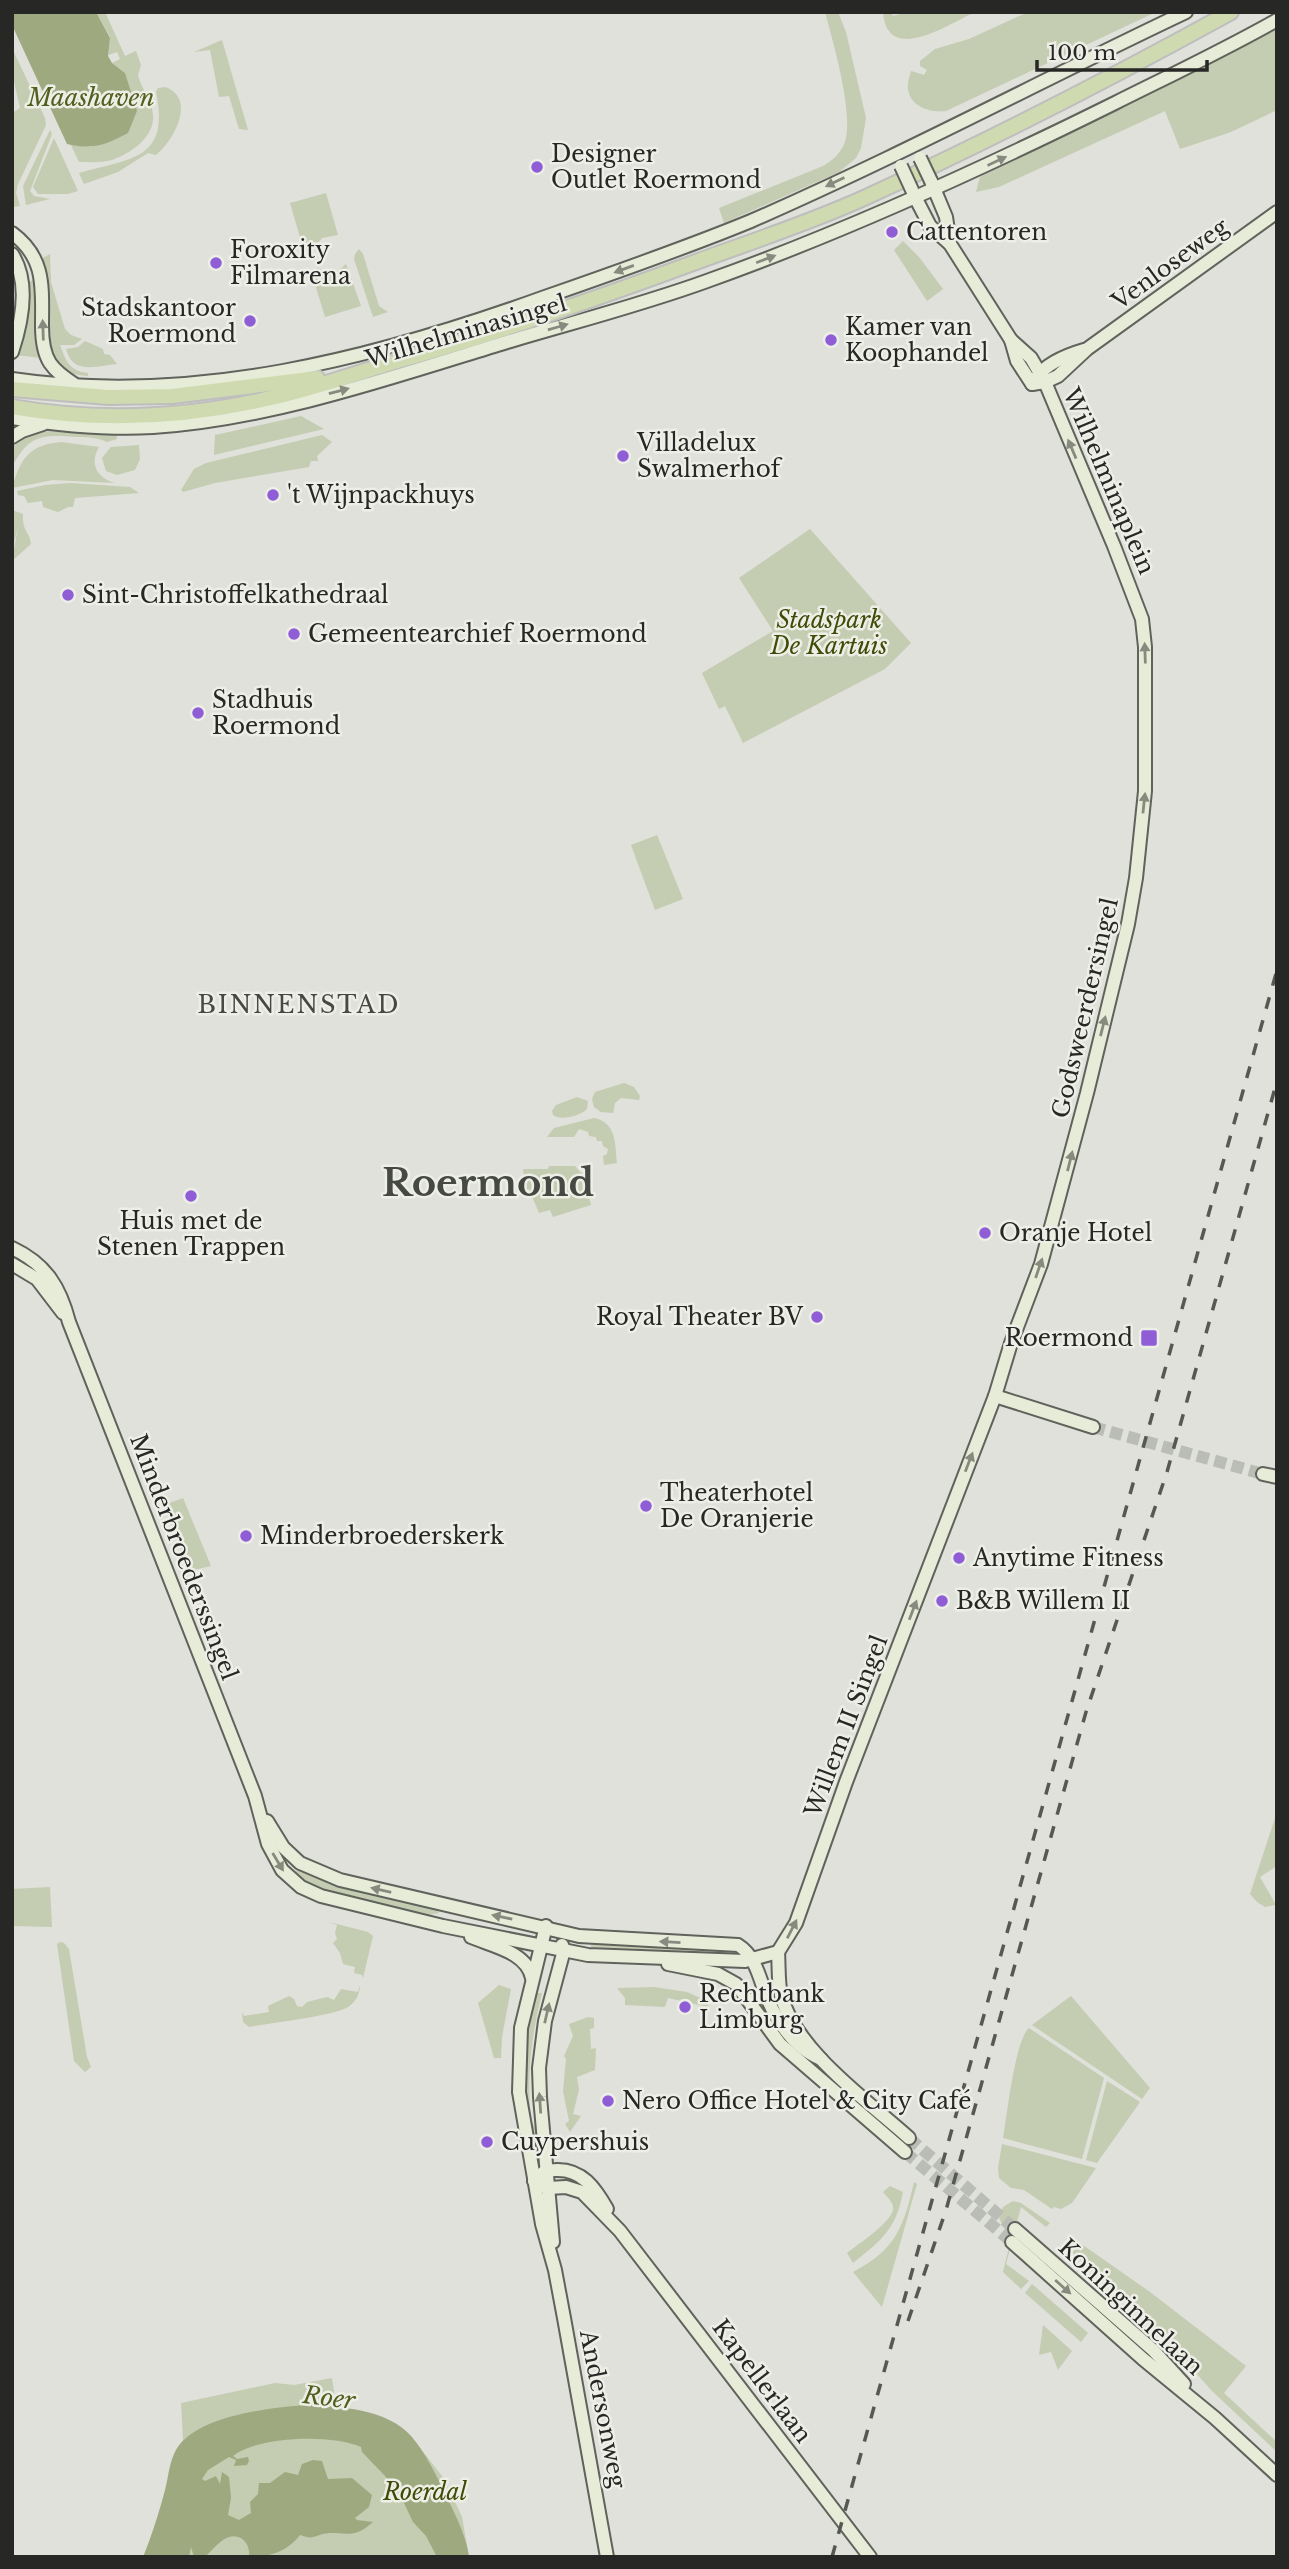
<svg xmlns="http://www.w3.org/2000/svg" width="1289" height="2569" viewBox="0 0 1289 2569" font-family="'Libre Baskerville',serif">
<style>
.green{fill:#c4ccb1}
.water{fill:#9ea980}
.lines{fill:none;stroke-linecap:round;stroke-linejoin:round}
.secondary-tunnel{stroke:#babcb6;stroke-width:12;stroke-dasharray:12 6;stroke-linecap:butt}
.secondary-casing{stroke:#60625c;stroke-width:16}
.primary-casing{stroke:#bebebe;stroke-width:18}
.secondary{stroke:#e7ecd8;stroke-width:12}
.primary{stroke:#d0dab1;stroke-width:14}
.rail{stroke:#575854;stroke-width:3.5;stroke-dasharray:12 12;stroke-linecap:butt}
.secondary-bridge-casing{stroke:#60625c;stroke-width:16;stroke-linecap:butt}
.secondary-bridge{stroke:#e7ecd8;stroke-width:12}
.oneway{fill:#878a7e}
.poi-dot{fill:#8f5dd6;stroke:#edefe7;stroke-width:2.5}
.labels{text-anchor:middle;stroke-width:5;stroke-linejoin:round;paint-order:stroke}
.poi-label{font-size:23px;fill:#272725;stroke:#edefe7;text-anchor:start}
.street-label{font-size:23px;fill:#272725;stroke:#edefe7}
.park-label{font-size:23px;font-style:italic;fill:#3f4b06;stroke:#edefe7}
.water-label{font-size:24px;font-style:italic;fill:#525f1f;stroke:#edefe7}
.neighbourhood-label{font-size:24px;letter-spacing:2px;fill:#464842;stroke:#edefe7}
.town-label{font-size:37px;font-weight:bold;fill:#464842;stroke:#edefe7}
</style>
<rect width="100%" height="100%" fill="#dfe1da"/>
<!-- green -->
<g class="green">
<path d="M96,12H105L125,56L136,51L141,65L138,75C141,89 152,99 153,115C155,137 131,153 112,160C102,163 90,162 79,162L71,145L92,147L125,73L112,63L120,59L117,52L108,55L110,37Z"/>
<path d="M825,12H838L846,32L866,118L861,148L856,158L839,172L724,223L719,208L823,166C833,160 841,153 845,142C854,113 833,42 825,12Z"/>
<path d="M883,12H891L893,16L907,12H975C949,24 887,66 883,12Z"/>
<path d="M1028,12H1156L946,111C931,113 910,107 908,89C907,83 910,76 911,71L924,75L927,70L920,66V61L935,49L969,39Z"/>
<path d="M1277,26V110L1231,132L1180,149L1165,111L999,187L976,192L980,177Z"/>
<path d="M222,40L248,130L239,129L229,96L219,97L210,50L194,52Z"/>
<path d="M12,48L45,118L46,125L18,184L16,193L20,206L12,207V121L14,112L20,108L12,73Z"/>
<path d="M165,87C197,98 174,141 156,155L148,153L118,172L84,184L79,173C132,158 170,160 156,92L158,88Z"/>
<path d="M50,130L52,134L30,191L34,196L50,199L26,205L23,186Z"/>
<path d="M54,138L78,191L68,194H38L33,187Z"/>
<path d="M326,193L338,235L322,238L314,248L304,251L290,203Z"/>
<path d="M903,241L919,257L943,289L927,301L894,250Z"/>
<path d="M359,249L363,254L379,306L388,312L373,317L354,259L355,254Z"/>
<path d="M50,254L51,282L65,329L71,335L82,339L74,345H60C66,361 69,371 88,373V376C74,375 62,372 53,361C41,345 41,282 39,260Z"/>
<path d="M346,264L361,306L325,317L311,271L318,268L330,274L338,271Z"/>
<path d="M37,279L41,358L16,355L27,282Z"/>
<path d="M85,341L103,349L104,354L110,355L117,364C95,366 73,375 66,349L78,347Z"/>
<path d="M301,416L324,429L214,455L215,435Z"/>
<path d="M50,431L116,434L117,439L107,442C96,437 86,437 75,437C41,434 28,436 12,467V445C23,435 36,432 50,431Z"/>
<path d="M322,435L332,442L317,456L318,461H311L309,467L215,483L183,492L181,490L194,469L206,463Z"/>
<path d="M61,442L99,447C89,464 97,478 115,483L53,480L12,488C21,458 29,445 61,442Z"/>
<path d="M139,445L140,459L135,470L117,475L106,471L102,458L111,447Z"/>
<path d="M70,483L130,487L139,493L75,498L73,507H68L58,512L43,507L42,501L28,503L24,496L18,495L17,491L45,485Z"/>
<path d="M12,510L23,514C22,532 30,532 31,544L12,561L18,527L13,546Z"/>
<path d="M810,529L911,643L885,669L743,743L725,706L719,709L702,673L773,631L739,578Z"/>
<path d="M657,835L683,899L655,910L631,845Z"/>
<path d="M624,1083L634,1087L640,1096L639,1100L621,1098L615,1103L613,1113L601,1112L594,1107L592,1099L595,1092Z"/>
<path d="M577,1097L588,1101L587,1109C580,1116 560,1121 553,1115L552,1111L556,1105Z"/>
<path d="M594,1118C617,1123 615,1144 617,1163L604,1165L603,1156L607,1154L608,1149L603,1146L602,1141H597L596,1137L589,1136L588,1132L579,1129L574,1137H547L554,1128Z"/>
<path d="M549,1166H575L581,1173L589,1170L592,1190L588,1193L591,1205L553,1217L550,1210L539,1213L529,1189L526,1190L523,1169H548Z"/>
<path d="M183,1498L211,1566L189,1571L164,1505Z"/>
<path d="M1277,1812V1866L1260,1877L1276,1905L1265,1907L1257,1902L1250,1894Z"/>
<path d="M297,1870L332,1885L436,1906L439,1913L428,1915L319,1890L294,1874Z"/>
<path d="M50,1887L52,1927L12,1926V1889Z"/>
<path d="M329,1922L368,1932L373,1936L363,1978L362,1975L354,1973L355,1967L343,1964L340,1953L333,1943L337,1939L335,1933L337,1925Z"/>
<path d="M60,1942L64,1943L69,1949L87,2057L91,2067L85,2072L74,2061L59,1958L57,1944Z"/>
<path d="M591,1942L729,1950L727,1955L591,1947Z"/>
<path d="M360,1985C360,1993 356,2002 348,2007C334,2016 269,2023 249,2027L243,2022L242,2012L244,2016L269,2012L268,2006L289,1996L294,1999L297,2006L302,2007L307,2002L327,1997L334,2000L341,1989L358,1992Z"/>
<path d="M499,1985L511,1989L502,2037L501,2058H494L478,2003Z"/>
<path d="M654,1987L687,1992L709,2002L708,2007L668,1998L665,2007L625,2005V1998L617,1988Z"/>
<path d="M534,1993H542C532,2034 526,2075 531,2117C532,2125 538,2129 538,2137L532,2138C523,2089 523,2042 534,1993Z"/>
<path d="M1071,1996L1150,2088L1142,2099L1032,2025Z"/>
<path d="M588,2017L594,2018V2028L590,2029L591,2049L596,2048L595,2070L577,2077L579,2090L573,2114L581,2116L570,2132L565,2124L569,2121L563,2091L566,2059L564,2056L573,2036L569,2024Z"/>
<path d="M1029,2028L1104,2078L1082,2159L1003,2138C1007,2116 1015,2040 1029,2028Z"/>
<path d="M1107,2081L1140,2102L1097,2163L1086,2160Z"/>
<path d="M1002,2144L1096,2168L1072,2203L1061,2209L1054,2207L1052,2209L1024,2190L1011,2188L999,2178L998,2168Z"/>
<path d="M914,2182L917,2184L882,2307L853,2272C896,2250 904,2226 914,2182Z"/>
<path d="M890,2186L903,2192C896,2229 882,2240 853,2263L847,2253C857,2245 897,2219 893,2206C892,2201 886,2196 883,2192Z"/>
<path d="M1013,2201L1021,2203L1050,2223L1046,2227L1021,2207L1006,2264L1029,2281L1021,2289L1003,2272L1009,2247L1008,2235L999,2218L1003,2207Z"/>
<path d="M1080,2243L1150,2292L1246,2366L1224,2393L1277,2442V2452L1212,2391L1148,2319L1072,2253Z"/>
<path d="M1032,2284L1088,2333L1081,2342L1025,2293Z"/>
<path d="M1043,2325L1072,2351L1058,2370L1051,2352L1039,2355Z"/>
<path d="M332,2378L336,2406L411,2436L445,2480L462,2517L469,2557H144L183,2441L181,2403L275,2383L294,2385Z"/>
</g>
<!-- water -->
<g class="water">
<path d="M12,12H96L110,38L108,56L112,63L125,73L137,111L128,133C105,145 94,150 67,144L12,25Z"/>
<path d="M305,2405C338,2406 388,2409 411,2436C426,2453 437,2477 447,2497C456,2517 466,2535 469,2557H437L426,2536L413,2522L403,2501L385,2476L362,2452L361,2447C332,2434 258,2436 233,2456L237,2459L248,2457L249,2461L247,2465L234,2466L236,2460L229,2457L208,2470L202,2479L205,2481L216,2476L220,2484L222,2472L229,2477L231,2498L228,2515L239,2520L251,2513L250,2502L258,2494L259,2483H270L285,2472L298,2475L302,2464L313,2460L322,2461L328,2479L352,2478L372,2495L369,2507L355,2518L357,2520L373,2522C355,2538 350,2533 329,2533C315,2534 315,2541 300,2535C287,2552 270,2557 249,2557C251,2542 238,2530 223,2540C217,2544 211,2551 205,2557H194L191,2547L189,2557H143C152,2535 159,2513 165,2490C168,2479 169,2465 174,2454C190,2416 269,2408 305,2405Z"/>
</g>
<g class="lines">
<!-- secondary-tunnel -->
<g class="secondary-tunnel">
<path d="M1093,1427L1263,1474"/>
<path d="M909,2138L1015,2229"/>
<path d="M905,2152L1012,2242"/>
</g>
<defs>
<g id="secondary">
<path d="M931,181L946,217L950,244"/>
<path d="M913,193L930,226L950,244L1011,340L1017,361L1032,384"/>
<path d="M12,233C46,258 42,288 42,326C42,339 43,352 50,363C56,372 65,378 74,384"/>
<path d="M12,254C30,282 22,322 12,352"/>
<path d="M1037,377C1047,363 1067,355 1084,350"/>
<path d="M12,379C193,406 376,358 545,297C614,273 683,249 751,221C898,157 1040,81 1186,12"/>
<path d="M1032,384L1045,382L1058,376L1087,349L1277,212"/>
<path d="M12,418C59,425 106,430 153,427C269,420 396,376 507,342C574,322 641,305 707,281C847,231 982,169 1115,103C1169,76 1224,50 1277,20"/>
<path d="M12,437L22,431L43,424"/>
<path d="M12,1248C46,1264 60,1287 69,1322L255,1796L268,1844L282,1870L301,1887L321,1896L443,1926L588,1955L745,1961L778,1952L796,1923L846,1782L995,1396L1011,1343L1041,1264L1087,1093L1128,924L1136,878L1145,791V647L1142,619L1114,546L1045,382L1031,358L1011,340"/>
<path d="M12,1264L37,1279L63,1313"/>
<path d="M995,1396L1093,1427"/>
<path d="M1263,1474L1277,1477"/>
<path d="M267,1821L283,1847L300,1863L340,1880L579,1936L738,1945C756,1956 760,1980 767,1998C778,2023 795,2048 821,2059"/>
<path d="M546,1926L521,2028L519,2092L542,2224L555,2270L564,2318L607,2557"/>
<path d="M471,1937C492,1946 527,1952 532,1978"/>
<path d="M778,1952C779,1967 778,1982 781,1995C795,2050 868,2101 909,2138"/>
<path d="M668,1964L718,1974L736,1984L780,2044L905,2152"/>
<path d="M540,2175C546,2170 548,2170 556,2170C582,2169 595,2188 607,2209"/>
<path d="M534,2181L548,2188L566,2187L582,2192L620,2231L870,2557"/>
<path d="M1015,2229L1153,2350L1184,2384"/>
<path d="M553,2242L540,2097L539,2068L545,2021L564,1950L562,1945"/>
<path d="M1012,2242L1143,2359L1215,2418L1277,2475"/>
</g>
<g id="primary">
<path d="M12,389L108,397L172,396L317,378"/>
<path d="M12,407C98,422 186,418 271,398C320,387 367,369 415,356C509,329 601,297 693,263C750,242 809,223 864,198C989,141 1111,78 1231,12"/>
</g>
</defs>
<!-- secondary casing -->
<use href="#secondary" class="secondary-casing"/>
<!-- primary casing -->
<use href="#primary" class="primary-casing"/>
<!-- secondary -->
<use href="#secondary" class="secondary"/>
<!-- primary -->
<use href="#primary" class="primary"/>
<!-- rail -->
<g class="rail">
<path d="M908,2321L946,2210L1086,1712L1167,1472L1277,1081"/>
<path d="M832,2557L1277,970"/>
</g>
<defs>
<g id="secondary-bridge">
<path d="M920,158L931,181"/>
<path d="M901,166L912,190"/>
</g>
</defs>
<!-- secondary-bridge casing -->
<use href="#secondary-bridge" class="secondary-bridge-casing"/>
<!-- secondary-bridge -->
<use href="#secondary-bridge" class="secondary-bridge"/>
</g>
<!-- one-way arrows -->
<defs><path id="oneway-solid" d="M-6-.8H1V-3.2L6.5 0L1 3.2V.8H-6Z" transform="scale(1.75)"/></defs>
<g class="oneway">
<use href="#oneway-solid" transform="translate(997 161) rotate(-25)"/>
<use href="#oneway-solid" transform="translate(835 182) rotate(154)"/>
<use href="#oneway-solid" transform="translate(766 259) rotate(-21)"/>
<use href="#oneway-solid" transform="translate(624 269) rotate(160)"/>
<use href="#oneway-solid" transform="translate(558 327) rotate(-16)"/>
<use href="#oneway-solid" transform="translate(43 330) rotate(-92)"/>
<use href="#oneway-solid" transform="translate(339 391) rotate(-15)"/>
<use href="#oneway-solid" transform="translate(1072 449) rotate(-113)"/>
<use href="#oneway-solid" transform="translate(1145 653) rotate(-92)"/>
<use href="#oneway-solid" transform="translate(1144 803) rotate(-84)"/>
<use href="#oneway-solid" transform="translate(1103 1026) rotate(-76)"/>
<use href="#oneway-solid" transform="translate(1070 1161) rotate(-76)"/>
<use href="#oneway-solid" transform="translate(1039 1268) rotate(-71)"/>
<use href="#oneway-solid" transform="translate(969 1462) rotate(-69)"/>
<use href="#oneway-solid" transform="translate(913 1610) rotate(-69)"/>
<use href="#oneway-solid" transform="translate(278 1862) rotate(59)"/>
<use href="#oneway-solid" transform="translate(381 1890) rotate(-167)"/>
<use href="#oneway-solid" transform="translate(502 1917) rotate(-168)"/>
<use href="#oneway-solid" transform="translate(792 1929) rotate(-63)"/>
<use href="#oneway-solid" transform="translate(670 1942) rotate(-177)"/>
<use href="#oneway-solid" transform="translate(547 2013) rotate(-77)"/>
<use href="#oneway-solid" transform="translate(540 2103) rotate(-94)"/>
<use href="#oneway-solid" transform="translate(1063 2287) rotate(42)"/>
</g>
<!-- markers -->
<g class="poi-dot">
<circle cx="537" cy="167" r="7"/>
<circle cx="892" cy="232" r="7"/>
<circle cx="216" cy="263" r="7"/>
<circle cx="250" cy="321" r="7"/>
<circle cx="831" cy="340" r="7"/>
<circle cx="623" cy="456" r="7"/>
<circle cx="273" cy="495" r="7"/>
<circle cx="68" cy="595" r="7"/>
<circle cx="294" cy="634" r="7"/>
<circle cx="198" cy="713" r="7"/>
<circle cx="191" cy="1196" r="7"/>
<circle cx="985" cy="1233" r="7"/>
<circle cx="817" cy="1317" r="7"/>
<rect x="1140" y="1329" width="18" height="18" rx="3.5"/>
<circle cx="646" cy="1506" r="7"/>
<circle cx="246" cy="1536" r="7"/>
<circle cx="959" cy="1558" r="7"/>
<circle cx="942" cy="1601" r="7"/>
<circle cx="685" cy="2007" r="7"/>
<circle cx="608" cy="2101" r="7"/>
<circle cx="487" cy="2142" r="7"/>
</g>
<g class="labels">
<!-- poi labels -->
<g class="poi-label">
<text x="551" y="162">Designer<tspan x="551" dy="26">Outlet Roermond</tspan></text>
<text x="906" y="240">Cattentoren</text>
<text x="230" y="258">Foroxity<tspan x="230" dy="26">Filmarena</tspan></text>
<text x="236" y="316" text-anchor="end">Stadskantoor<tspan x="236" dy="26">Roermond</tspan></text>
<text x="845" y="335">Kamer van<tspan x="845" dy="26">Koophandel</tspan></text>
<text x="637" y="451">Villadelux<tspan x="637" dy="26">Swalmerhof</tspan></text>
<text x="287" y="503">'t Wijnpackhuys</text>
<text x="82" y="603">Sint-Christoffelkathedraal</text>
<text x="308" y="642">Gemeentearchief Roermond</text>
<text x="212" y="708">Stadhuis<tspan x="212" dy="26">Roermond</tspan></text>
<text x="191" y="1229" text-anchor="middle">Huis met de<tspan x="191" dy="26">Stenen Trappen</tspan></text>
<text x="999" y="1241">Oranje Hotel</text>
<text x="803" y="1325" text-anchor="end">Royal Theater BV</text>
<text x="1133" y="1346" text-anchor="end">Roermond</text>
<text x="660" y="1501">Theaterhotel<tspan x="660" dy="26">De Oranjerie</tspan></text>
<text x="260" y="1544">Minderbroederskerk</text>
<text x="973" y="1566">Anytime Fitness</text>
<text x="956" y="1609">B&amp;B Willem II</text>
<text x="699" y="2002">Rechtbank<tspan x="699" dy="26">Limburg</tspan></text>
<text x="622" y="2109">Nero Office Hotel &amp; City Café</text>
<text x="501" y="2150">Cuypershuis</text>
</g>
<!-- street labels -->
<g class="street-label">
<text transform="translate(1170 264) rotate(-36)" y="8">Venloseweg</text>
<text transform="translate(466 331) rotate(-16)" y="8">Wilhelminasingel</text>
<text transform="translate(1109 481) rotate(67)" y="8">Wilhelminaplein</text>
<text transform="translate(1085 1008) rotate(-77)" y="8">Godsweerdersingel</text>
<text transform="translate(184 1557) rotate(69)" y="8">Minderbroederssingel</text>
<text transform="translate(846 1726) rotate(-69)" y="8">Willem II Singel</text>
<text transform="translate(1131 2307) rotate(43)" y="8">Koninginnelaan</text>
<text transform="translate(762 2381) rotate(53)" y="8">Kapellerlaan</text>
<text transform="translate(603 2409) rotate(79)" y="8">Andersonweg</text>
</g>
<!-- park labels -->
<g class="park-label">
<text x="829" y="628">Stadspark<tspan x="829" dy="26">De Kartuis</tspan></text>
<text x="425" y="2500">Roerdal</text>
</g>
<!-- water labels -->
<g class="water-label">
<text x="91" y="106">Maashaven</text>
<text transform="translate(329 2398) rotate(7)" y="8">Roer</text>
</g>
<!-- neighbourhood labels -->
<g class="neighbourhood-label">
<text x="299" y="1013">BINNENSTAD</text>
</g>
<!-- town labels -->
<g class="town-label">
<text x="488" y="1196">Roermond</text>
</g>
</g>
<!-- border -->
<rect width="1289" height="2569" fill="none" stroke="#272725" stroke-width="28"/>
<!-- scale -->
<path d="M1037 60v10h170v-10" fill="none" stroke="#272725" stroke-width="3.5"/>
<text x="1048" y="60" font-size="21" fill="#272725" stroke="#edefe7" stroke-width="5" paint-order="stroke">100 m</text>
</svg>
